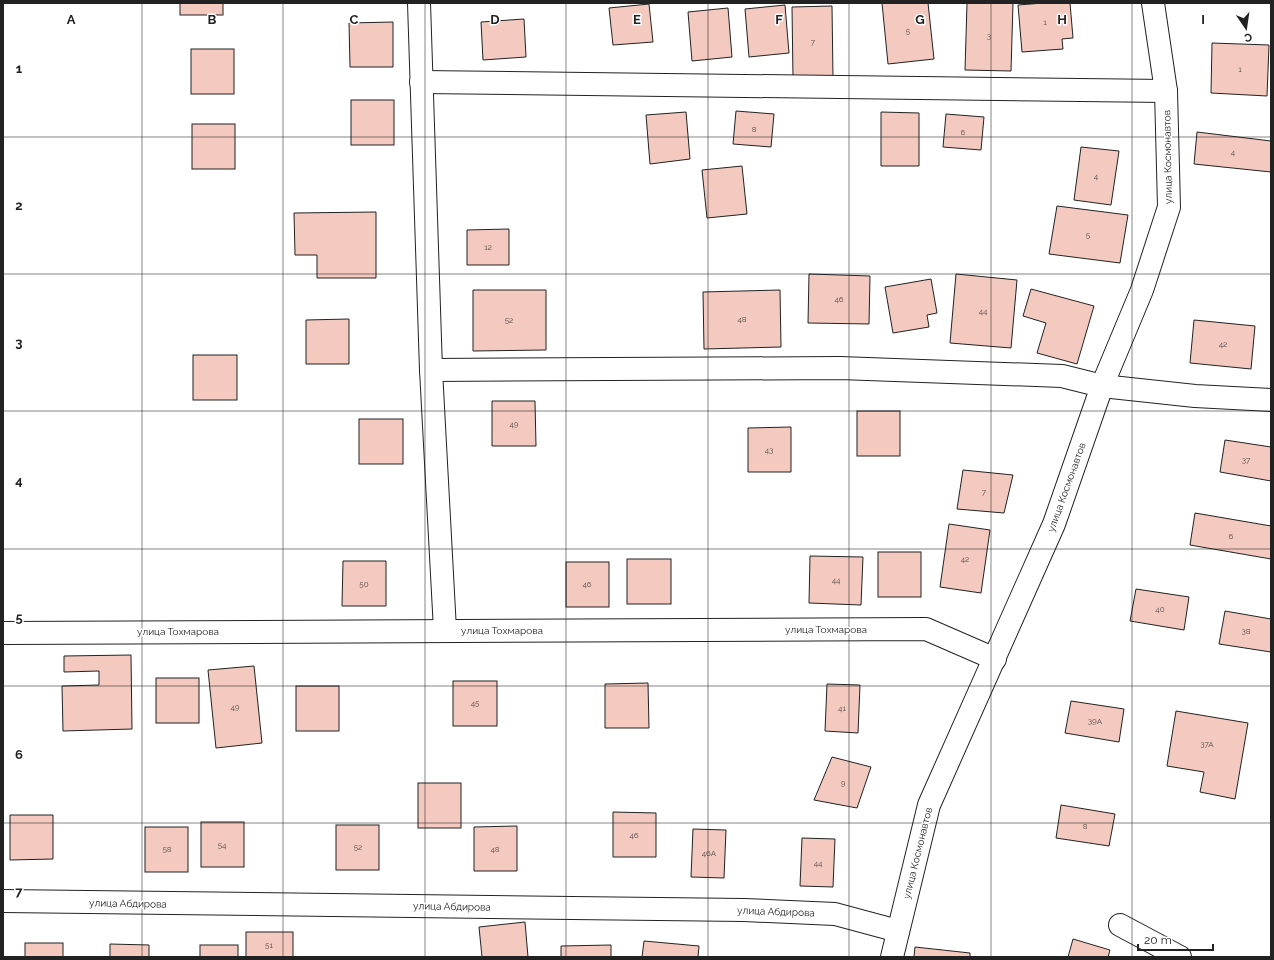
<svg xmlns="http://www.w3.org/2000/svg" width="1274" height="960" viewBox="0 0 1274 960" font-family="Raleway,sans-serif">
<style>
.building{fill:#f3c9c0;stroke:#222}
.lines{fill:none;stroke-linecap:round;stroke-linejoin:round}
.minor-casing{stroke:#222;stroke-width:24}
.minor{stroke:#fff;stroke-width:22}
.grid{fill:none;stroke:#222;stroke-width:1;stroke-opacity:0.55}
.labels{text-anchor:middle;stroke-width:3;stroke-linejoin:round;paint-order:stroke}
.number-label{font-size:8px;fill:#564c4a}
.street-label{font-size:10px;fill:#222;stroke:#fff}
.grid-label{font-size:13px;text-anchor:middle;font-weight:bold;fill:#222;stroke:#fff;stroke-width:3;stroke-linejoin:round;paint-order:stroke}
</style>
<rect width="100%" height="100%" fill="#fff"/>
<!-- building -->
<g class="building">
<rect x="180" y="3" width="43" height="12"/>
<path d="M882,3H928L934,59L888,64Z"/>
<path d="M967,3H1013L1011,71L965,70Z"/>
<path d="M1043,3H1070L1073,38L1062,39L1063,49L1022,52L1018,5Z"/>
<path d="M649,4L653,42L613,45L609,8Z"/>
<path d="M785,5L789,53L749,57L745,9Z"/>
<path d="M832,6L833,78L793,79L792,7Z"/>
<path d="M728,8L732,57L692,61L688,12Z"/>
<path d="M524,19L526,57L483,60L481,22Z"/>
<path d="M393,22V67H350L349,23Z"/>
<path d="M1212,43L1269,45L1267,96L1211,93Z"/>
<rect x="191" y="49" width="43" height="45"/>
<rect x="351" y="100" width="43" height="45"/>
<path d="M736,111L774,114L771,147L733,144Z"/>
<path d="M686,112L690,159L650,164L646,115Z"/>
<path d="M881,112L919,113V166H881Z"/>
<path d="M946,114L984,117L981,150L943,147Z"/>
<rect x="192" y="124" width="43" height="45"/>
<path d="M1197,132L1271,141V172L1194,164Z"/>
<path d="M1081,147L1119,151L1111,205L1074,200Z"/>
<path d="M742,166L747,214L707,218L702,170Z"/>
<path d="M1057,206L1128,215L1120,263L1049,254Z"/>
<path d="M376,212V278H317V255H295L294,213Z"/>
<path d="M509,229V265H467V230Z"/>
<path d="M809,274L870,276L869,324L808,323Z"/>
<path d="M956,274L1017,280L1011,348L950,343Z"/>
<path d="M931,279L937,313L927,315L929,327L893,333L885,287Z"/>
<path d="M1031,289L1094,306L1077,364L1037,353L1046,323L1023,316Z"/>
<path d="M473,290H546V350L473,351Z"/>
<path d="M780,290L781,347L704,349L703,292Z"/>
<path d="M349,319V364H306V320Z"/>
<path d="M1194,320L1255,326L1251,369L1190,363Z"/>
<rect x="193" y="355" width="44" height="45"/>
<path d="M492,401H535L536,446H492Z"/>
<rect x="857" y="411" width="43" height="45"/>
<rect x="359" y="419" width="44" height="45"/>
<path d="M791,427V472H748V428Z"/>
<path d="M1225,440L1271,447V481L1220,472Z"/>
<path d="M963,470L1013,475L1004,513L957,509Z"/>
<path d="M1195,513L1271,526V559L1190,545Z"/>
<path d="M949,524L990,530L981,593L940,587Z"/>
<rect x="878" y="552" width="43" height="45"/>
<path d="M810,556L863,557L861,605L809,603Z"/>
<rect x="627" y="559" width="44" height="45"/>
<path d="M343,561H386V606H342Z"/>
<rect x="566" y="562" width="43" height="45"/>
<path d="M1136,589L1189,597L1184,630L1130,621Z"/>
<path d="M1225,611L1271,619V652L1219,644Z"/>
<path d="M131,655L132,729L63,731L62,686L99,685V671L64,672V656Z"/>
<path d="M254,666L262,743L216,748L208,670Z"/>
<rect x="156" y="678" width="43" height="45"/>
<rect x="453" y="681" width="44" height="45"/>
<path d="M648,683L649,728H605V684Z"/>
<path d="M827,684L860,685L858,733L825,731Z"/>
<rect x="296" y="686" width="43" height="45"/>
<path d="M1071,701L1124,709L1119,742L1065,733Z"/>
<path d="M1176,711L1248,723L1235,799L1200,792L1204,772L1167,766Z"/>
<path d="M832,757L871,767L857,808L814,800Z"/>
<rect x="418" y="783" width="43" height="45"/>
<path d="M1061,805L1115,814L1109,846L1056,838Z"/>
<path d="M613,812L656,813V857H613Z"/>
<path d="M10,815H53V859L10,860Z"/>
<rect x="201" y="822" width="43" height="45"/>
<rect x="336" y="825" width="43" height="45"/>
<path d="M517,826V871H474V827Z"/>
<rect x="145" y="827" width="43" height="45"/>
<path d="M693,829L726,830L724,878L691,877Z"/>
<path d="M802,838L835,839L833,887L800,886Z"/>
<path d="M525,922L528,957H482L479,927Z"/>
<rect x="246" y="932" width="47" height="25"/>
<path d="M1073,939L1110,950L1108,957H1068Z"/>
<path d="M644,941L699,946L698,957H642Z"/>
<rect x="25" y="943" width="38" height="14"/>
<path d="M110,944L149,945V957H110Z"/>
<rect x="200" y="945" width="38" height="12"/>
<path d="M611,945V957H561V946Z"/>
<path d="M915,947L970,953V957H914Z"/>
</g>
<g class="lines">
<defs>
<g id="minor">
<path d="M419,3L431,370L445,630"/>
<path d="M421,82L1166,91"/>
<path d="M431,370L840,368L1062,376L1102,386L1195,396L1271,400"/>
<path d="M3,633L926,629L995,659"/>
<path d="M3,901L744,910L835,914L898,931"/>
<path d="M1120,925L1180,957"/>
<path d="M892,957L929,805L1054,524L1102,386L1142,290L1169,207L1166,91L1153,3"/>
</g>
</defs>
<!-- minor casing -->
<use href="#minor" class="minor-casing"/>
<!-- minor -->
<use href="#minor" class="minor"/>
</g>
<!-- grid -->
<path class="grid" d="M142,3V957M283,3V957M425,3V957M566,3V957M708,3V957M849,3V957M991,3V957M1132,3V957M3,137H1271M3,274H1271M3,411H1271M3,549H1271M3,686H1271M3,823H1271"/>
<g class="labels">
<!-- number labels -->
<g class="number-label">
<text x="1045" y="25">1</text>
<text x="908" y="34">5</text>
<text x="989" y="39">3</text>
<text x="813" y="45">7</text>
<text x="1240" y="72">1</text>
<text x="754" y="132">8</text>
<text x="963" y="135">6</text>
<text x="1233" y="155">4</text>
<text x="1096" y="179">4</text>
<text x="1088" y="238">5</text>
<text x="488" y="250">12</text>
<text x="839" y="302">46</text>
<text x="983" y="314">44</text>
<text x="742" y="322">48</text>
<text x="509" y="323">52</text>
<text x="1223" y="347">42</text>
<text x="514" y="427">49</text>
<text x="769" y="453">43</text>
<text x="1246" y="463">37</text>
<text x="984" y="495">7</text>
<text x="1231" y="539">6</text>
<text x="965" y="562">42</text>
<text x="836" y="583">44</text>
<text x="364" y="587">50</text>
<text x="587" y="587">46</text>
<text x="1160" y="612">40</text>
<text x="1246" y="634">38</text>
<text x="475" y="706">45</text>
<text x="235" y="710">49</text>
<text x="842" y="711">41</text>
<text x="1095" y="724">39А</text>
<text x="1207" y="747">37А</text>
<text x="843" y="786">9</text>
<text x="1085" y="829">8</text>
<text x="634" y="838">46</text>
<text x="222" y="848">54</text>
<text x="358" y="850">52</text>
<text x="167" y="852">58</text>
<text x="495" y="852">48</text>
<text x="709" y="856">46А</text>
<text x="818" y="866">44</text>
<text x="269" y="948">51</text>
</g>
<!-- street labels -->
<g class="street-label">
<text transform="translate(1167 157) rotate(-91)" y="4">улица Космонавтов</text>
<text transform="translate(1066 487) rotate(-70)" y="4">улица Космонавтов</text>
<text x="826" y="633">улица Тохмарова</text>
<text x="502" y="634">улица Тохмарова</text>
<text x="178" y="635">улица Тохмарова</text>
<text transform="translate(917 853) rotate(-76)" y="4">улица Космонавтов</text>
<text transform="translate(128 903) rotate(1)" y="4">улица Абдирова</text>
<text transform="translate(452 906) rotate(1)" y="4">улица Абдирова</text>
<text transform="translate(776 911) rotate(2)" y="4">улица Абдирова</text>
</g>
</g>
<g class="grid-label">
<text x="71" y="24">A</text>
<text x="212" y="24">B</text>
<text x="354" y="24">C</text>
<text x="495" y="24">D</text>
<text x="637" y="24">E</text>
<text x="779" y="24">F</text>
<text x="920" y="24">G</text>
<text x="1062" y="24">H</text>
<text x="1203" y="24">I</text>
<text x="19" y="73">1</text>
<text x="19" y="210">2</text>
<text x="19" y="347">3</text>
<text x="19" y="485">4</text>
<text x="19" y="622">5</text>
<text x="19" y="759">6</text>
<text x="19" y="896">7</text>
</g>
<!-- border -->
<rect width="1274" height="960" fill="none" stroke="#222222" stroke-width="8"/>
<!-- north arrow -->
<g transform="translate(1246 28) rotate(167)" stroke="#ffffff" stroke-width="3" paint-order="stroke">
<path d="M0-3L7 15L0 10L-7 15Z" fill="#222222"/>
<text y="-6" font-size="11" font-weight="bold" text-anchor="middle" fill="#222222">С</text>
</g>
<!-- scale -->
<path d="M1138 944v6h75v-6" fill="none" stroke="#222222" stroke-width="2"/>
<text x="1144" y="944" font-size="12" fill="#222222" stroke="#ffffff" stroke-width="3" paint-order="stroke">20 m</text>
</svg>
